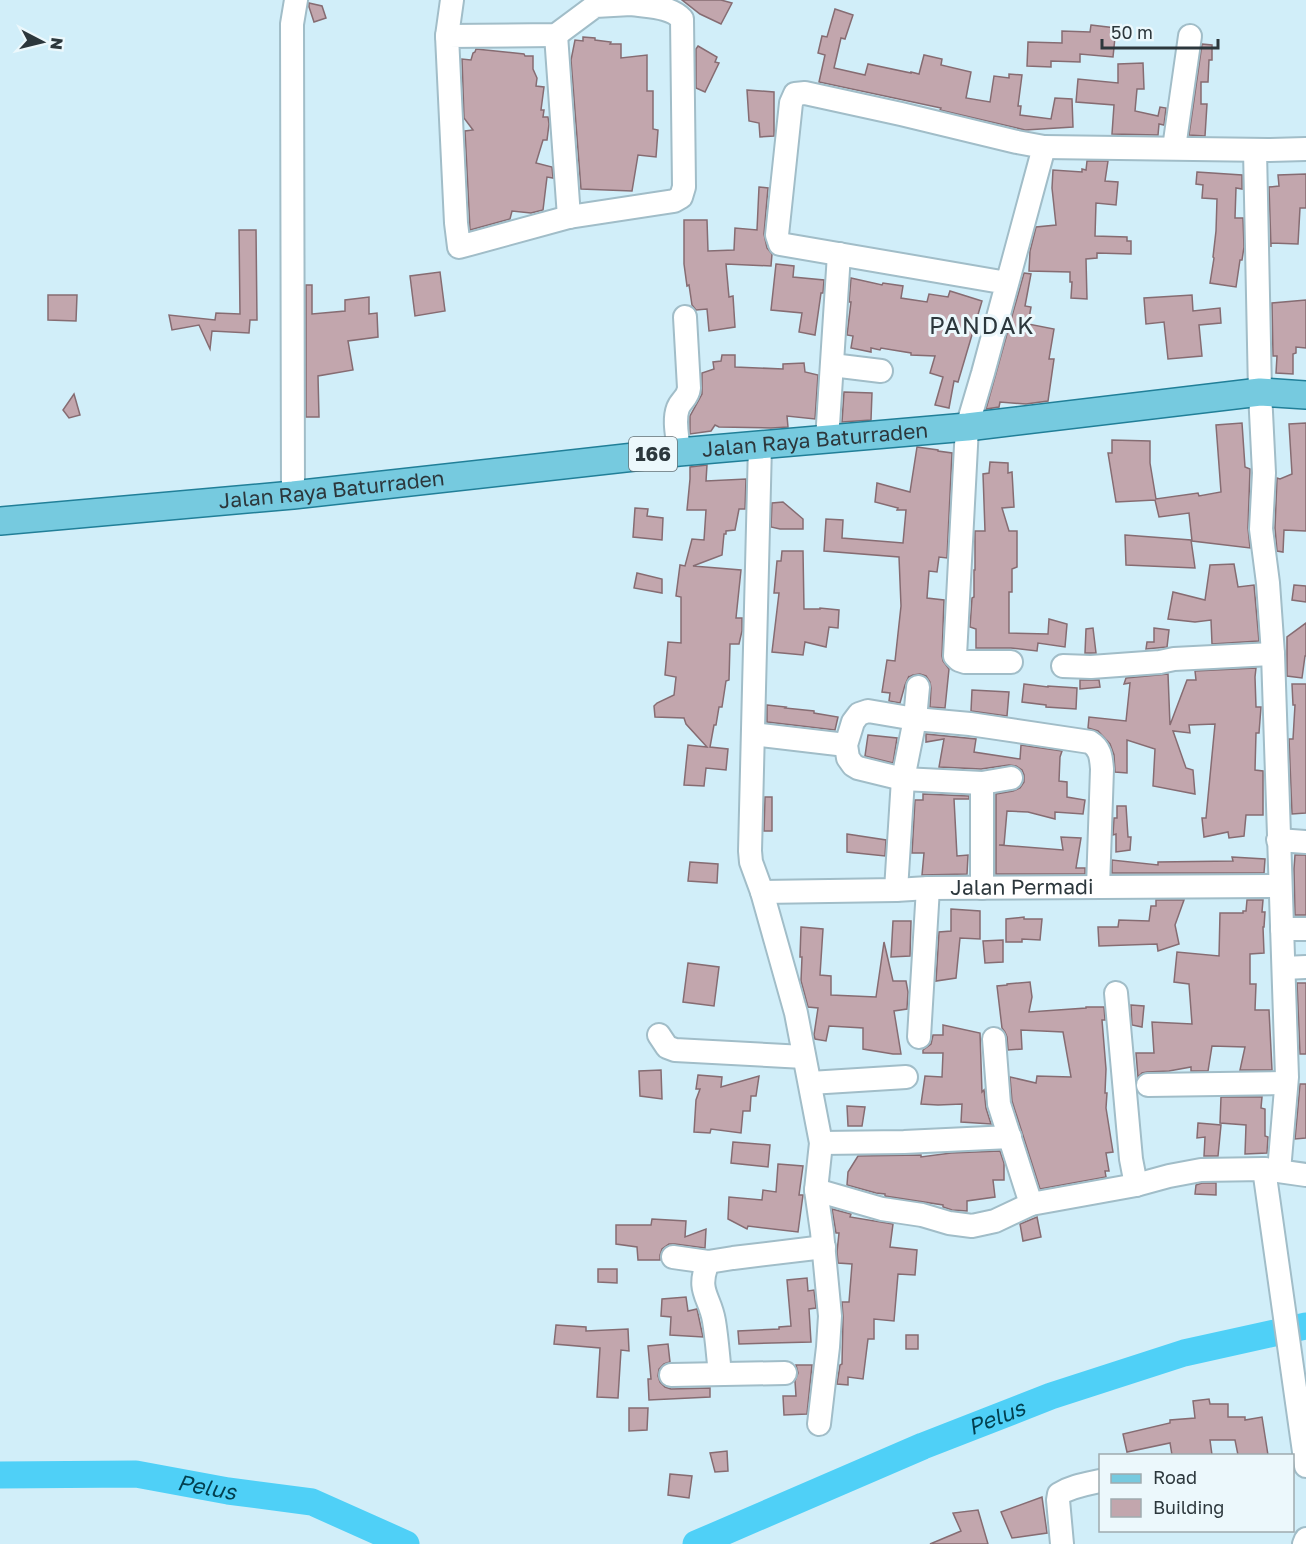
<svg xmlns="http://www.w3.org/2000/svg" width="1306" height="1544" viewBox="0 0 1306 1544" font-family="'Golos Text',sans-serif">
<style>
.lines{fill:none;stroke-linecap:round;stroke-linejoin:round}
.river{stroke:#4fd0f7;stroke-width:27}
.building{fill:#c2a6ad;stroke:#866c72;stroke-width:1.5}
.minor-casing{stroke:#a1bdc8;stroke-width:26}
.major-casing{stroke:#217f98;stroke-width:30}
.minor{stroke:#fff;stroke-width:22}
.major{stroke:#76cadf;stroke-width:27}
.labels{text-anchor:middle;stroke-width:6;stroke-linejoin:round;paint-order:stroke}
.shield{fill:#ecf8fc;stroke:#667176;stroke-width:1.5}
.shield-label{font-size:20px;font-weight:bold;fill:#2c373c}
.street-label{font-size:21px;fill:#2c373c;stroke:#ecf8fc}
.water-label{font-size:22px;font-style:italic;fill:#023f4f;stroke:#ecf8fc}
.quarter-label{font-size:24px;letter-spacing:1.5px;fill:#2c373c;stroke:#ecf8fc}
</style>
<rect width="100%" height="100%" fill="#d1eef9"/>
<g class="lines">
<!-- river -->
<g class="river">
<path id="s1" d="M0,1475L136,1474L228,1491L312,1502L406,1544"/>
<path id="s2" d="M696,1544L923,1446L1051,1396L1184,1353L1306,1326"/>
</g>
</g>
<!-- building -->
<g class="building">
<path d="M682,0H721L732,3L721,24L700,14Z"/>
<path d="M309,3L322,6L326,18L314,22L309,7Z"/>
<path d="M835,9L853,15L845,39L841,38L834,68L865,75L868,64L911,73V72L919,74L924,55L942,59L941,65L971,72L966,98L990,102L994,76L1009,78V74L1022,75L1018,106H1021L1020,115L1051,119L1055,98L1072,99L1073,127L1025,130L940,110L941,108L819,82L825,55L818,53L822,36L827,37Z"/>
<path d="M1091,25L1116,28L1113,57L1080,54V62L1051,61V67L1027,66L1028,42L1062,43V31L1090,32Z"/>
<path d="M583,37L595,38V40L611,42L610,44H621V58L647,55V91H653V129L658,130L656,157L638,155L632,191L581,189L571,60L575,40L583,41Z"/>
<path d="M1202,44L1212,45V60H1209L1208,82H1201V104H1207L1205,136L1189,135Z"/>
<path d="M698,46L717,57L715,62L719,63L705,92L696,88V49Z"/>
<path d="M476,49L524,54L525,56H533V69L537,78L536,86L544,87L541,110H544L543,117H548L549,124L547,140H543L536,163L552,167L553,178L547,177L543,210L531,213L512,211L510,219L470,230L465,131L473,130L464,118L462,59L471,60L473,53L475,52Z"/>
<path d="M1143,63L1144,89H1137L1135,111L1158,116L1160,107L1166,108L1164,125L1159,124L1158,135L1112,134L1114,105L1076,102L1078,79L1118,83V64Z"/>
<path d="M747,90L774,92V136L760,137L759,123L749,121Z"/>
<path d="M1087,161H1108L1105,181L1118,182L1116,205L1096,203L1095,236L1127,237V241H1131V254L1097,253V258L1086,259L1087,299L1071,298L1072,282H1070V272L1029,271L1030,251L1036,227L1056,225L1052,188L1053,170L1082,172V169L1086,170Z"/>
<path d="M1197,172L1242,175V189L1236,188L1235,218H1243L1244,247L1242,260H1240L1236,287L1210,283L1214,258L1213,257L1216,231L1217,199L1202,198L1203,185L1196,184Z"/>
<path d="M1306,174V208H1300L1298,244L1271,243V247L1269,187L1279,186L1278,175Z"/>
<path d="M759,187L768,188L764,234L767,248L772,254L771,266L726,264L729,297L733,296L735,327L709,331L707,309L696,310L692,305L689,285L687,286L684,264V220H707L708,251L734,250L735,228L757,230Z"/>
<path d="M239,230H256L257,320H250L249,333L212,331L210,349L199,325L172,330L169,315L215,320L216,313L240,314Z"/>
<path d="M776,264L794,266L793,277L824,280L823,293H821L815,335L799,332L802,313L771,310Z"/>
<path d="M440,272L445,311L415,316L410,276Z"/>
<path d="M1024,273L1031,274L1025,306L1031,307L1028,324L1054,329L1049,359H1054L1048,401L1026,404L1000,402L999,407L986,409Z"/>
<path d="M851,278L882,285L883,283L903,286L901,298L927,302L929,294L948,297L950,291L982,301L958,382L954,381L949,408L935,405L943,377L930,373L935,356L911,355V353L881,348L880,350L871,348V352L851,348L853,336L847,335L851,302H849Z"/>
<path d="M306,285H312V314L345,311V300L369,297V314L377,313L378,337L348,341L353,370L318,376L319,417H306Z"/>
<path d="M48,295H77L76,321L48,320Z"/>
<path d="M1192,295L1193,311L1220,308L1221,323L1199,325L1202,356L1168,359L1164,322L1146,324L1144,298Z"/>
<path d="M1306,300V348L1296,347V353L1293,354V374L1276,373L1277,356H1273L1272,303Z"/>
<path d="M722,355H735V367L783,369V364L804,363L805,372L818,375L815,419L787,416L788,427L771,428L719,427L715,425L711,431L690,434V416L702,394V373L714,369L713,362L721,361Z"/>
<path d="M844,392L872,393L871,420L842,422Z"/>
<path d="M74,394L80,415L69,418L63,410Z"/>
<path d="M1242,423L1245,467L1250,469L1248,528L1250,548L1192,541L1189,513L1159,517L1155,500L1116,502L1108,453H1112V440L1150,441V463L1156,499L1198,493L1199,496L1221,492L1216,425Z"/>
<path d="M1306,423V531L1284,530L1283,552L1277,551L1275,528L1277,478L1280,479L1292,474L1289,424Z"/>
<path d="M917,447L938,450V451L952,453L947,558L939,557L937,572L929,571L927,598L944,600L942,656L943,661L949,669L945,708L930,707L931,688L930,682L926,676L920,674L913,675L909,677V676L905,685L900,703L889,701L890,693L882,692L887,660L895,661L901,606L899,557L824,551L826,519L843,520L842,538L903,543L906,510H897L898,508L875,502L877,483L910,492Z"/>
<path d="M990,462L1008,463V473L1012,472L1014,507L1002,508L1009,531H1017V567L1012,569V592H1009V633L1048,634L1049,619L1067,624L1065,647L1038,643L1037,651L1011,648H976V629L970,627L972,598L974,597V570H975V531H985L983,474L989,473Z"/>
<path d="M707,465L706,481L746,479L745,509H739L735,530L726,531V534H724L722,555L693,566L741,570L736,618H742V631L739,644H730L729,680L726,681L722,707H719L716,725H714L710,747L728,749L726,770L706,768L704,786L684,785L688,745L707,747L686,724L684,718L655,717L654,706L657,703L674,695L676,677L665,675L668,642L681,643V597L676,596L680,565L685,566L692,539L704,540L706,510H687L690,479V467Z"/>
<path d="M783,502L803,519V529H780L771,527L772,503Z"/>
<path d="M635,508L648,509L647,516L663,518L662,540L633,537Z"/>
<path d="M1125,535L1191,540L1195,568L1126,565Z"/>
<path d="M782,551H803L804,609H820V608L839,610L838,628L829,627L826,647L805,642L803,655L772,652L779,593H774L777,561H781Z"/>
<path d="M1234,564L1238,587L1254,585L1259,641L1212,644L1211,620L1195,622L1168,619L1173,592L1205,600L1210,565Z"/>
<path d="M637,573L662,579V593L634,588Z"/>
<path d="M1294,585L1306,586V602L1292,600Z"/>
<path d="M1306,623V656H1305L1302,678L1287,676V637Z"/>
<path d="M1093,628L1096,653H1085L1086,629Z"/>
<path d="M1154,628L1169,630L1167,647L1146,649L1147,642H1154Z"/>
<path d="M1256,668L1255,677L1256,707H1261L1259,733H1256L1255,770L1263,771V815H1246L1244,836L1229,838L1228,832L1204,837L1202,818H1206L1215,724L1189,725L1190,733L1173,731L1186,768L1193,770L1195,794L1153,786L1155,749L1127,740V773L1115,772L1114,755L1110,744L1098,731L1088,728L1089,717L1126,721L1130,683L1124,684L1126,678L1168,674L1170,725L1187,680H1196L1195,671Z"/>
<path d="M1080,680H1099L1100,687L1080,689Z"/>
<path d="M1024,684L1048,687V686L1077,688L1076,709L1046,707V705L1022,702Z"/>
<path d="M1292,684H1306V813L1292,814L1289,739H1293L1295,705H1293Z"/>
<path d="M972,690L1009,692L1007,716L971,711Z"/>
<path d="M767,705L786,707L785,708L814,711V713L838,717L835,730L767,722Z"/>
<path d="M926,734L976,739L974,752L1020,759L1021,745L1062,751L1060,757L1059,781L1067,782V797L1085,800L1083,814L1055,812V819L1028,812L1007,811L1004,845H999L1063,850L1061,837L1081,838L1076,868H1085V874H996V794L1013,791L1020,788L1024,782V775L1022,770L1016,766L1009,765L981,769L939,767L944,739L926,742Z"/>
<path d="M868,735L897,738L893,763L865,756Z"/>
<path d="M923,794L969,796V799H954L957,856L968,855L967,874L922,875L924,853H912L915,800H923Z"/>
<path d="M765,797H772V831H764Z"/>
<path d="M1117,806H1126L1128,837H1131L1130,850L1116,852V834L1113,835L1114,818H1117Z"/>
<path d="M847,834L886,840L885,856L847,852Z"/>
<path d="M1295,855H1306V915H1295L1294,869Z"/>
<path d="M1232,857L1265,859L1264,873H1112V860L1158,865V862L1233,861Z"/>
<path d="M690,862L718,864L717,883L688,881Z"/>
<path d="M1156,900H1184L1175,925L1179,944L1158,951L1157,944L1099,946L1098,927H1118L1119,920L1149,921L1151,906H1156Z"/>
<path d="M1247,900H1263L1262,912H1265L1264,927H1263L1264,953L1250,954V984H1256L1255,1010H1269L1272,1070H1240L1245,1047L1212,1046L1208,1071H1191V1067L1169,1071L1147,1072L1142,1073L1138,1077L1136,1053H1154L1152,1022L1192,1024L1189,984L1174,982L1177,952L1219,956L1220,913H1243V911H1246Z"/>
<path d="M951,909L980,911V939L960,938L956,978L936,981L939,932L951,931Z"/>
<path d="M1024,917V919H1042L1040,940L1022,939V942H1006V919Z"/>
<path d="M893,921H911L910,956L891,957Z"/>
<path d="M801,927L823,929L820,975L831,976V995L876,997L884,942L893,981H906L908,992L907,1009L894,1011L901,1054H893L863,1049V1028L829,1026L826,1041L815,1039L814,1035L818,1008L808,1007L801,981L802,957H800Z"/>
<path d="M1003,940V962L985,963L983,941Z"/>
<path d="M688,963L719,967L714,1006L683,1002Z"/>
<path d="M1030,982L1032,997L1029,1012L1086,1008V1007H1104L1105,1020H1102L1106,1069L1105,1093H1107L1106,1108L1113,1152L1106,1153L1109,1171H1105L1106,1177L1040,1189L1012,1101L1010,1077L1036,1083L1037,1076L1071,1077L1063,1032L1021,1030L1022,1049L1008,1050L1007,1037L1005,1032L1002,1028L997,986L1007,985V984Z"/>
<path d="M1297,983H1306V1054H1300Z"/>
<path d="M1131,1005L1144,1006L1142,1027L1132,1025Z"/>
<path d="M943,1025L980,1033L982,1092L984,1090L986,1108L991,1124L961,1122L962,1104L938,1105L921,1104L925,1076L942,1077L943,1053H923V1050L931,1044L933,1035H943Z"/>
<path d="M661,1070L662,1099L640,1096L639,1071Z"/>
<path d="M698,1075L722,1077L721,1087L759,1076L756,1096H751L750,1111H743L741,1133L711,1129L710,1133L694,1132L696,1100L700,1089H696Z"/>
<path d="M1300,1084H1306V1138L1295,1139Z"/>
<path d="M1221,1097H1262L1261,1108L1265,1109V1136L1268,1137L1267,1153L1245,1154L1246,1125L1220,1123Z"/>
<path d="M847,1106L865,1107L862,1126H848Z"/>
<path d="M1198,1123L1221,1125L1218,1156H1204L1205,1137L1197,1138Z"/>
<path d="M733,1142L770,1145L768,1167L731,1163Z"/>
<path d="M1000,1151L1004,1163V1180H993L995,1197L967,1201V1211L952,1210L943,1207V1205L885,1196V1194L876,1193L847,1185L848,1172L858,1156L921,1155V1157L951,1153Z"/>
<path d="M778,1164L803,1166L799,1195H803L798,1232L748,1226L747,1229L728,1219L729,1197L762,1200L763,1190L776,1192Z"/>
<path d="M1202,1183H1216V1195L1195,1194L1196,1185Z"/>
<path d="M832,1209L851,1214L850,1217L893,1224L890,1247L917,1250L915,1275L898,1274L894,1321L874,1319V1339H868L863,1379L848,1377V1385L837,1384L840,1365L842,1364L843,1317L842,1302H849L852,1264L838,1263L837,1252L839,1233H836Z"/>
<path d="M1037,1217L1041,1237L1023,1241L1020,1224Z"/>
<path d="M652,1219L686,1221L685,1237L706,1229L705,1248L675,1244H669L662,1249L660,1255V1260H638L637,1247L616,1244V1225H651Z"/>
<path d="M598,1269H617V1283L598,1282Z"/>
<path d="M807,1278L808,1291L814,1290L816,1308L809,1309L811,1342L739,1344L738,1331L779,1329V1327L791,1326L787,1280Z"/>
<path d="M686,1297L688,1311L697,1309L703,1337L670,1335L671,1317L661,1316L662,1299Z"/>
<path d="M556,1325L586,1327V1331L628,1329L629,1351L621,1350L618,1398L597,1397L600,1348L554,1344Z"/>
<rect x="906" y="1335" width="12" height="14"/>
<path d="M668,1344L670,1362L664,1364L659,1369L658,1376L660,1382L665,1387L671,1389L710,1388V1397L649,1400L648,1379H651L648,1346Z"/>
<path d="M796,1365H812L807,1414L784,1415L783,1396H796L795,1381L798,1373Z"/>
<path d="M1209,1399L1210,1404H1228V1417H1245V1420L1262,1417L1268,1455H1238L1235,1440H1210L1212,1455H1172L1170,1443L1127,1452L1123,1434L1170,1423V1420L1195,1418L1193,1401Z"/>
<path d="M629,1408H648L647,1430L629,1431Z"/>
<path d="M727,1451L728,1471L715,1472L710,1453Z"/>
<path d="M670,1474L692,1476L689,1498L668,1495Z"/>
<path d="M1042,1497L1047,1533L1012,1538L1001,1512Z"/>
<path d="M978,1510L988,1544H930L961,1531L953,1513Z"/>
</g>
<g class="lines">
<defs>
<g id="minor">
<path d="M631,4C648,7 670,6 682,19L684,187L681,197L674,201L569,217L459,247L456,223L447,36L556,35L595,6Z"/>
<path d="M556,35L569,217"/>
<path d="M447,36L452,0"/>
<path d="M1044,147L1268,150L1306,149"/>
<path d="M1174,148L1190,36"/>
<path d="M1255,150L1260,392L1264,473L1261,529L1268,583L1273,654L1287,1077L1279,1171"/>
<path d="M1007,283L780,244L777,235L791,103L795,94L805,93L901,114L1017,142L1044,147L983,373L967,427L955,656L959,660L965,662H1011"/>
<path d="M832,365L881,371"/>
<path d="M827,440L839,254"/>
<path d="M760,445L750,851L751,862L762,892L796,1013L821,1143L816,1190L822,1232L830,1316L828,1347L819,1424"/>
<path d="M679,452C678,438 673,421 678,408C681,400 688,398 689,388L685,317"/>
<path d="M293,495L292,24L296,0"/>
<path d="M1063,666L1091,667L1160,662L1174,659L1273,654"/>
<path d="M753,734L846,745"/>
<path d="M1011,778L982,783L903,779L858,768L853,765L848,758L846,745L853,722L859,714L868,711L915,719L970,724L1090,742C1101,749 1101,758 1102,769L1098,887"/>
<path d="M982,783V888"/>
<path d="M1278,840L1306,842"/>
<path d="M896,890L903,779L915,719L918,687"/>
<path id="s3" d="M762,892L896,890L928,888L1279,886"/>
<path d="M1282,929H1306"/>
<path d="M1284,968L1306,967"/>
<path d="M1116,993L1131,1159L1136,1185"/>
<path d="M659,1035L667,1047L675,1050L804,1057"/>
<path d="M919,1037L928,888"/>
<path d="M994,1039L999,1104L1031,1204"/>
<path d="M810,1083L906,1077"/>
<path d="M1148,1085L1285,1083"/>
<path d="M821,1143L904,1142L1010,1137"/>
<path d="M1264,1169L1306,1466"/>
<path d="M816,1190L882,1209L922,1215L949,1223L972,1226L995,1221L1031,1204L1136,1185L1169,1176L1201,1170L1264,1169L1306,1175"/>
<path d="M673,1257L708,1262L733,1258L824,1247"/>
<path d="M708,1262C696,1292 710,1296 714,1321C717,1339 718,1356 720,1374"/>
<path d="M671,1375L785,1373"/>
<path d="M1062,1544L1058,1500L1059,1494C1072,1486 1086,1484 1100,1481"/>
<path d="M1304,1544L1306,1539"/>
</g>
<g id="major">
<path id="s4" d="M0,521L293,495L679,452L967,427L1260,392L1306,395"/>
</g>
</defs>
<!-- minor casing -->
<use href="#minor" class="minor-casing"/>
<!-- major casing -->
<use href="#major" class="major-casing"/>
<!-- minor -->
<use href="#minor" class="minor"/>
<!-- major -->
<use href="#major" class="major"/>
</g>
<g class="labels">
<!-- shield labels -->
<rect class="shield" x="629" y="437" width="48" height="34" rx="4.5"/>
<g class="shield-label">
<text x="653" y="461">166</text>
</g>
<!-- street labels -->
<g class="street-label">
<text dy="7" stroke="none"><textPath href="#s4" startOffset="819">Jalan Raya Baturraden</textPath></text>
<text dy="7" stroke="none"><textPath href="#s4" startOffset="333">Jalan Raya Baturraden</textPath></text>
<text dy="7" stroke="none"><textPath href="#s3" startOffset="260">Jalan Permadi</textPath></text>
</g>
<!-- water labels -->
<g class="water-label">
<text dy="8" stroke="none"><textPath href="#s2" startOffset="326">Pelus</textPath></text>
<text dy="8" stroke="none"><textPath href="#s1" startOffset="208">Pelus</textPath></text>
</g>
<!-- quarter labels -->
<g class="quarter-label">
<text x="982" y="334">PANDAK</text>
</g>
</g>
<!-- legend -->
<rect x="1099" y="1454" width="195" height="78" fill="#ecf8fc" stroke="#9fabaf" stroke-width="1.5"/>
<rect x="1111" y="1474" width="30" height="9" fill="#76cadf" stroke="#9fabaf" stroke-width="1.5"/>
<text x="1153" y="1484" font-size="18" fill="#2c373c">Road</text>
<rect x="1111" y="1499" width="30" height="18" fill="#c2a6ad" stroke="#9fabaf" stroke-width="1.5"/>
<text x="1153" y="1514" font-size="18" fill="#2c373c">Building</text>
<!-- north arrow -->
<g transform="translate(42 42) rotate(97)" stroke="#ecf8fc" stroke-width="4.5" paint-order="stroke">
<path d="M0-4.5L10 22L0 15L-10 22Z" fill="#2c373c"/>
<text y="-9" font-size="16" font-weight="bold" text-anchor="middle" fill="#2c373c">N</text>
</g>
<!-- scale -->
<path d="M1102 39v9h116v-9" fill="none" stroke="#2c373c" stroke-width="3"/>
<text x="1111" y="39" font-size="18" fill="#2c373c" stroke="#ecf8fc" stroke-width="4.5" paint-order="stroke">50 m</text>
</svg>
